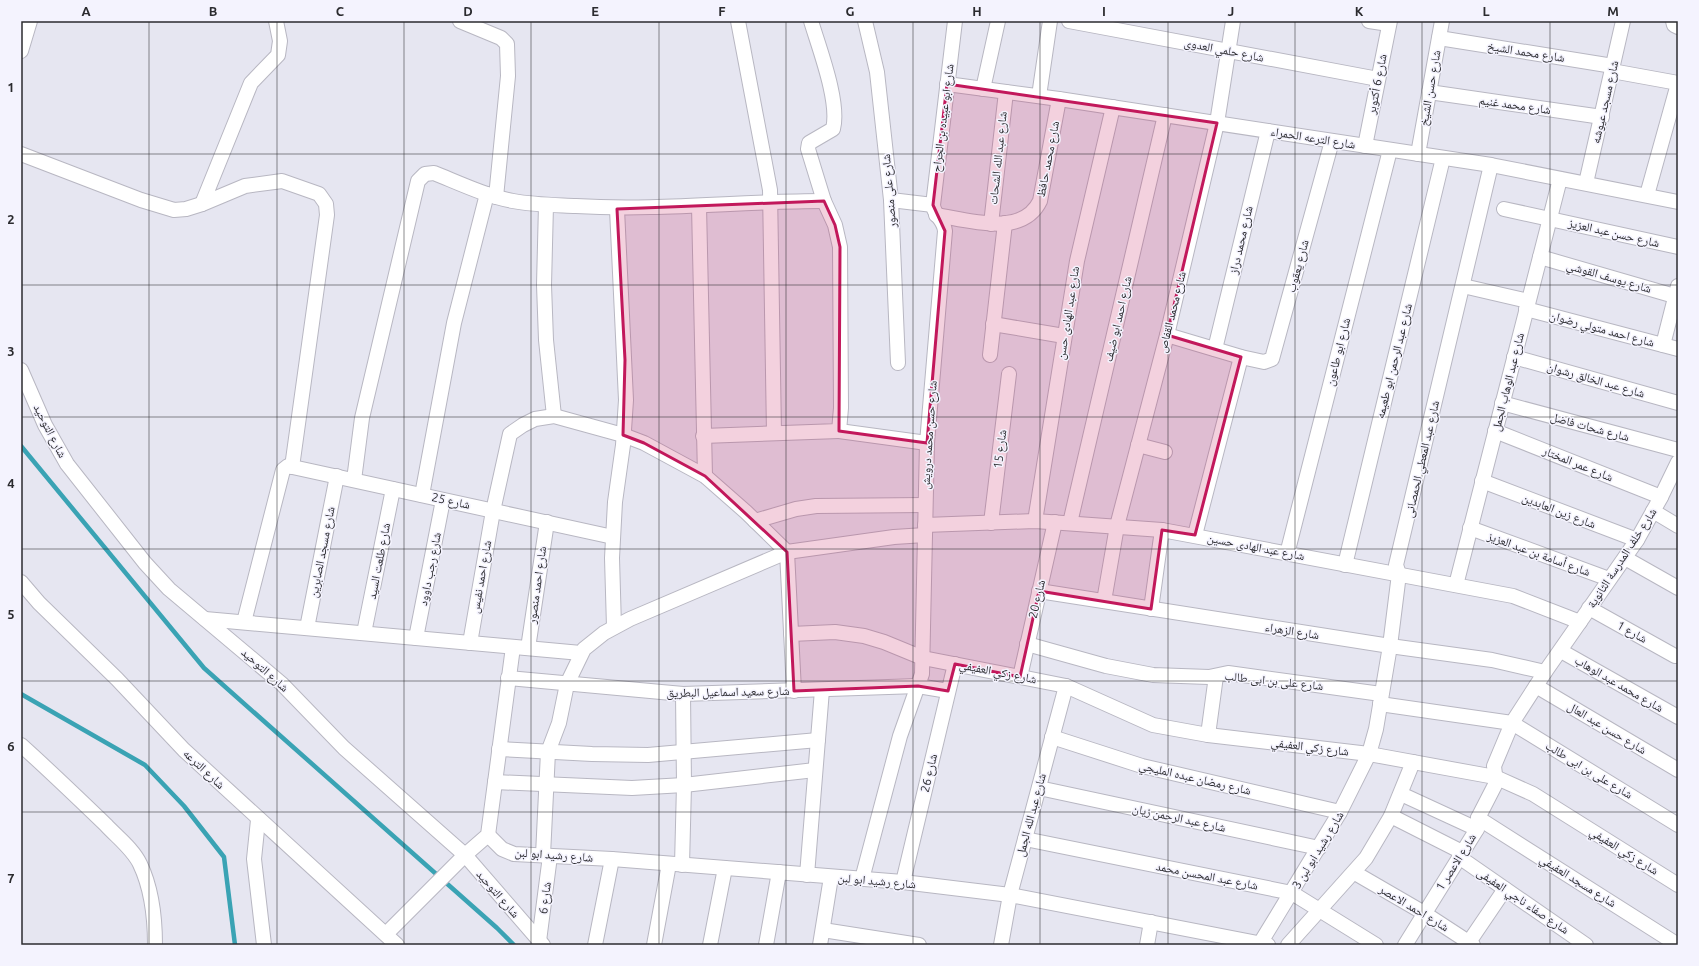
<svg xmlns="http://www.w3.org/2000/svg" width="1699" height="966" viewBox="0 0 1699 966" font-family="Ubuntu,'Noto Naskh Arabic',sans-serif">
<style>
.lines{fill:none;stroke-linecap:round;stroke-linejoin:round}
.stream{stroke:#3aa3b4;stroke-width:4.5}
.minor-casing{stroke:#b8b7c2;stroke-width:16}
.minor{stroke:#fff;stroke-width:14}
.marked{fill:#c2185b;fill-opacity:0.2;stroke:#c2185b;stroke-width:3;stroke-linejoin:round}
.grid{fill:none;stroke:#2b2b2f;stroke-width:1;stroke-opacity:0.55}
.labels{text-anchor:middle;stroke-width:3;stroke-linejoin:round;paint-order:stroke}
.street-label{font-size:12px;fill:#2b2b2f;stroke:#f4f3fe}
.neatline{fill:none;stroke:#2b2b2f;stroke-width:1.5}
.grid-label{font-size:13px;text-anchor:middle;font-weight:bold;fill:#2b2b2f}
</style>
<rect width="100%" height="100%" fill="#e6e6f1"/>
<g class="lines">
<!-- stream -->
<g class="stream">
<path d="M21,446L204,668L497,928L514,945"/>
<path d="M21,694L145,765L184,806L224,857L235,945"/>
</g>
<defs>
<g id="minor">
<path d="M276,21L280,41L278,55L251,83L202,204L245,186L282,181L319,194L326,204L327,215L292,467"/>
<path d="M460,21L501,38L507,44L508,76L496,197"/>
<path d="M738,21L770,190L774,433"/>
<path d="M865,21L877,72L891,200L898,363"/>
<path d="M1069,21L1378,79"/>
<path d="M1369,21L1389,24"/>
<path d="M1673,21L1674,25L1678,27"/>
<path d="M1439,38L1613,66"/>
<path d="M21,51L30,21"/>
<path d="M1612,71L1678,83"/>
<path d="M947,84L1059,99L1491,165L1678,202"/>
<path d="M983,89L998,21"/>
<path d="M1429,92L1602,117"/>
<path d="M1039,96L1050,21"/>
<path d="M1365,146L1390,21"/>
<path d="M21,154L141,200L174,210L186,209L202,204"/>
<path d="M1418,154L1442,21"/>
<path d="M1586,183L1623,21"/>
<path d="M1647,195L1678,84"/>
<path d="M891,200L933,205"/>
<path d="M546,205L544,285L546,340L554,416"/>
<path d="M699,206L705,476"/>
<path d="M1504,209L1678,247"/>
<path d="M936,215C968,220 1022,238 1040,201L1059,99"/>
<path d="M991,224L1006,92"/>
<path d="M1540,257L1678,297"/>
<path d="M1463,286L1528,301"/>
<path d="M1526,309L1678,349"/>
<path d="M993,324L1064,336"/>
<path d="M1167,335L1241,357L1264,362L1272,359L1332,141"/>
<path d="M1663,345L1678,286"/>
<path d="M1215,349L1268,131"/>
<path d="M990,355L1005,223"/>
<path d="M1514,357L1678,403"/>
<path d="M21,370L45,425L67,464L145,563L169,589L282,684L344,748L465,855L543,945"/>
<path d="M1502,403L1678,450"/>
<path d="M839,431L927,443"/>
<path d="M1495,431L1661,497"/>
<path d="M703,436L839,431L841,408L840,247L835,225L824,201L808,149L809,143L833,129C840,102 819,48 811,21"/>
<path d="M1138,445L1165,452"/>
<path d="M354,480L362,418L418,181L425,174L434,173C459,183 486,196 513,201C534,205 556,205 576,206C659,211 741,201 824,201"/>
<path d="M1482,481L1637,540"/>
<path d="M422,495L454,323L487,194"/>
<path d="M1653,511L1678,526"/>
<path d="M755,521L796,509L816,506L925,505"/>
<path d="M1035,521L1077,261L1113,107"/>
<path d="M991,523L1009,374"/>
<path d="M1070,523L1165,115"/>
<path d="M925,525L1035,521L1162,530L1513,596L1580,622"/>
<path d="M1470,528L1609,579"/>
<path d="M1195,535L1241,357"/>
<path d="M1287,554L1390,150"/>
<path d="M1625,558L1678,588"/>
<path d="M1345,565L1443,158"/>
<path d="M21,582L39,603L117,679L184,750L397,945"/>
<path d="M1456,585L1560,179"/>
<path d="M1039,591L1390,646L1492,660L1545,672"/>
<path d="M1104,601L1117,526L1167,335L1217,123L1233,21"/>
<path d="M1589,608L1675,656"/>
<path d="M1151,609L1162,530"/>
<path d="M205,619L581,653"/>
<path d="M244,622L283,470L288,466L613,537"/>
<path d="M614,627L612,558L615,502L623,445L626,400L617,209"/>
<path d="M307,628L337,476"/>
<path d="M364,633L393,489"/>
<path d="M791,634L835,632L864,636L884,642L923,658L1066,686L1153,725L1208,735L1369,754L1495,777L1533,794L1678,885"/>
<path d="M416,638L443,500"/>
<path d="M470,643L493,511L510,434L523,425L535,419L554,416L623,435L644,443L705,476L746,512L787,552L794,691"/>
<path d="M1027,644L1106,666L1153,675L1209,677L1228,673L1381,694"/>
<path d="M528,648L547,522"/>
<path d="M1561,651L1678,717"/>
<path d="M1020,677L1055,522"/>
<path d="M508,678L683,694L918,686L948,691"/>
<path d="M1536,686L1678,770"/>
<path d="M1380,704L1512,723L1678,825"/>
<path d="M1208,735L1216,676"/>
<path d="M1052,737L1142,766L1340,812"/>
<path d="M21,745C50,771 78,798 106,825C117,837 133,849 140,864C152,889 155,918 155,945"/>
<path d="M499,749L592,754L648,755L818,740"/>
<path d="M495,782L632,788L684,785L815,770"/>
<path d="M1039,788L1319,848"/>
<path d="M1401,794L1477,829"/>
<path d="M1391,816L1462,852"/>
<path d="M1478,818L1678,945"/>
<path d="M258,820L254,859L264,945"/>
<path d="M488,835L502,849L514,854L612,859L903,882L1010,895L1268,945"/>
<path d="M1025,839L1292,893L1376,945"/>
<path d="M543,855L548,752L559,723L567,684L584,649L604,633L630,619L787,552L894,537L925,535"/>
<path d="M1459,857L1586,945"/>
<path d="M682,865L684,785L683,694"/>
<path d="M1355,873L1424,913L1473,945"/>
<path d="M807,875L822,690"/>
<path d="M862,879L900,736L922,674L927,443L945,231C944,219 934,216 933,205L955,21"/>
<path d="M903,882L955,664"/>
<path d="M823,930L919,945"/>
<path d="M386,934L465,855L488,835L513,647"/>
<path d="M539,941L550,856"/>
<path d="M1261,942L1340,812L1369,754L1376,729L1390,646L1399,574L1396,565L1491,165"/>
<path d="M595,945L612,859"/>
<path d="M654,945L669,864"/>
<path d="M710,945L725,868"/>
<path d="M766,945L779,872"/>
<path d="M820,945L831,877"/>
<path d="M1001,945L1010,895L1066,686"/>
<path d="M1147,945L1151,922"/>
<path d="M1288,945L1366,858L1391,816L1413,762"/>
<path d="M1405,945L1477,829L1478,818L1496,783L1494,766L1512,723L1545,672L1637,540L1661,497L1678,462"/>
<path d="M1467,945L1505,889"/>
</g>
</defs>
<!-- minor casing -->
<use href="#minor" class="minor-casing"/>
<!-- minor -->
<use href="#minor" class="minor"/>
</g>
<!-- marked area -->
<path class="marked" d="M947,84L1217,123L1167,335L1241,357L1195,535L1162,530L1151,609L1039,591L1020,677L955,664L948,691L918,686L794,691L787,552L705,476L644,443L623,435L625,360L617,209L824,201L835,225L840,247L839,431L927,443L945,231L933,205Z"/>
<!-- grid -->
<path class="grid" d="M149,21V945M277,21V945M404,21V945M531,21V945M659,21V945M786,21V945M913,21V945M1040,21V945M1168,21V945M1295,21V945M1422,21V945M1550,21V945M21,154H1678M21,285H1678M21,417H1678M21,549H1678M21,681H1678M21,812H1678"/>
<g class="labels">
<!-- street labels -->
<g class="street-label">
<text transform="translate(1224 50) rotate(11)" y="4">شارع حلمي العدوى</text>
<text transform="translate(1526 52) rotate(9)" y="4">شارع محمد الشيخ</text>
<text transform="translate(1377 84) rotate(-79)" y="4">شارع 6 أكتوبر</text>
<text transform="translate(1430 88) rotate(-80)" y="4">شارع حسن الشيخ</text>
<text transform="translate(1605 102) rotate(-77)" y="4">شارع مسجد عيوشه</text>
<text transform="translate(1515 105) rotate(8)" y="4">شارع محمد غنيم</text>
<text transform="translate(943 118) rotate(-83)" y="4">شارع ابو عبيده بن الجراح</text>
<text transform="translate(1313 138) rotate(9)" y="4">شارع الترعه الحمراء</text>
<text transform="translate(998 158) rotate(-84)" y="4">شارع عبد الله الشحات</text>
<text transform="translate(1048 159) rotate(-79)" y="4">شارع محمد حافظ</text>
<text transform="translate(889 191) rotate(-95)" y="4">شارع على منصور</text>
<text transform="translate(1614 233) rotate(13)" y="4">شارع حسن عبد العزيز</text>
<text transform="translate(1241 240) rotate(-77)" y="4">شارع محمد دراز</text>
<text transform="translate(1298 266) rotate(-75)" y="4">شارع يعقوب</text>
<text transform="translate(1609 277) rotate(16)" y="4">شارع يوسف القوشي</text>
<text transform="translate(1172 312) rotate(-76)" y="4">شارع محمد القفاص</text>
<text transform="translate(1068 313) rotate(-81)" y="4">شارع عبد الهادى حسن</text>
<text transform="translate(1118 319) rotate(-77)" y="4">شارع احمد ابو ضيف</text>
<text transform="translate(1602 329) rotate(15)" y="4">شارع احمد متولي رضوان</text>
<text transform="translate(1338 352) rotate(-76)" y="4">شارع ابو طاعون</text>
<text transform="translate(1394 361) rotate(-76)" y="4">شارع عبد الرحمن ابو طعيمه</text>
<text transform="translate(1596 380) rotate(16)" y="4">شارع عبد الخالق رشوان</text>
<text transform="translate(1508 382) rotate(-76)" y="4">شارع عبد الوهاب الجمل</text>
<text transform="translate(1590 427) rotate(15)" y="4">شارع شحات فاضل</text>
<text transform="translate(50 431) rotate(63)" y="4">شارع التوحيد</text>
<text transform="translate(929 435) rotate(-86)" y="4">شارع حسن محمد درويش</text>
<text transform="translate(1000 449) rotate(-83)" y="4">شارع 15</text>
<text transform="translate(1422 459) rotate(-77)" y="4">شارع عبد المعطي الحمصانى</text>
<text transform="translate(1578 464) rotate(22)" y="4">شارع عمر المختار</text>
<text transform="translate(451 501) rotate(12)" y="4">شارع 25</text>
<text transform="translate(1559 511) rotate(21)" y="4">شارع زين العابدين</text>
<text transform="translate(1256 547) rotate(11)" y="4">شارع عبد الهادى حسين</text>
<text transform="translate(322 552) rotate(-79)" y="4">شارع مسجد الصابرين</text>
<text transform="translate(1539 554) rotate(20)" y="4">شارع أسامة بن عبد العزيز</text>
<text transform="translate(1622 558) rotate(-57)" y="4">شارع خلف المدرسة الثانوية</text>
<text transform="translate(379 561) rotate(-79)" y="4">شارع طلعت السيد</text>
<text transform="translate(430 569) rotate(-79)" y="4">شارع رجب داوود</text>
<text transform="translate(481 577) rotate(-80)" y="4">شارع احمد نفيس</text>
<text transform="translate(537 585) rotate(-82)" y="4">شارع احمد منصور</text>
<text transform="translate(1037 599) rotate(-77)" y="4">شارع 20</text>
<text transform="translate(1292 631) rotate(9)" y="4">شارع الزهراء</text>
<text transform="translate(1632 632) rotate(29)" y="4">شارع 1</text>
<text transform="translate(265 670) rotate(42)" y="4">شارع التوحيد</text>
<text transform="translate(998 672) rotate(11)" y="4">شارع زكي العفيفي</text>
<text transform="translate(1274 681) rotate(6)" y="4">شارع على بن ابى طالب</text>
<text transform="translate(1619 684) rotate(30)" y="4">شارع محمد عبد الوهاب</text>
<text transform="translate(728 692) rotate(-1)" y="4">شارع سعيد اسماعيل البطريق</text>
<text transform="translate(1607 728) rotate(31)" y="4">شارع حسن عبد العال</text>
<text transform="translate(1310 747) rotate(7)" y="4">شارع زكي العفيفي</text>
<text transform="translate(204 769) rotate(43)" y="4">شارع الترعه</text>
<text transform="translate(1589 770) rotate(31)" y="4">شارع على بن ابى طالب</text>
<text transform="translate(929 773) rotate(-77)" y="4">شارع 26</text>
<text transform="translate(1195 778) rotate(13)" y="4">شارع رمضان عبده المليجي</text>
<text transform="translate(1031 815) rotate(-75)" y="4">شارع عبد الله الجمل</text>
<text transform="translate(1179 818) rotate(12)" y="4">شارع عبد الرحمن زيان</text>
<text transform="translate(1318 850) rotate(-59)" y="4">شارع رشيد ابو لبن 3</text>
<text transform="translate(1624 851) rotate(32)" y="4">شارع زكي العفيفي</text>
<text transform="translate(554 855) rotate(4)" y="4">شارع رشيد ابو لبن</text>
<text transform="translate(1456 862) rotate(-58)" y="4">شارع الاعصر 1</text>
<text transform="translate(1207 876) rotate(11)" y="4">شارع عبد المحسن محمد</text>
<text transform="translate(877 881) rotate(5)" y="4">شارع رشيد ابو لبن</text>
<text transform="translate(1578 881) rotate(32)" y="4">شارع مسجد العفيفي</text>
<text transform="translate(498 894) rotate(49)" y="4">شارع التوحيد</text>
<text transform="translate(545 898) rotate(-83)" y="4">شارع 6</text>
<text transform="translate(1523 901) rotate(34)" y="4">شارع صفاء ناجي العفيفى</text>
<text transform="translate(1414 908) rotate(31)" y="4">شارع احمد الاعصر</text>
</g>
</g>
<!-- border -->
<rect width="1699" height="966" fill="none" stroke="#f4f3fe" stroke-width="44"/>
<rect x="22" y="22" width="1655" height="922" class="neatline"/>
<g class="grid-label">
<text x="86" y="16">A</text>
<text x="213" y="16">B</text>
<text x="340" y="16">C</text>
<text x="468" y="16">D</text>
<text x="595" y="16">E</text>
<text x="722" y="16">F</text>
<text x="850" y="16">G</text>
<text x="977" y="16">H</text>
<text x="1104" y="16">I</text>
<text x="1231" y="16">J</text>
<text x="1359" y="16">K</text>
<text x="1486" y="16">L</text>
<text x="1613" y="16">M</text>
<text x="11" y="92">1</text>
<text x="11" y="224">2</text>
<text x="11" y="356">3</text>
<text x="11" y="488">4</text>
<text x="11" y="619">5</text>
<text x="11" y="751">6</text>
<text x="11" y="883">7</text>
</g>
</svg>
